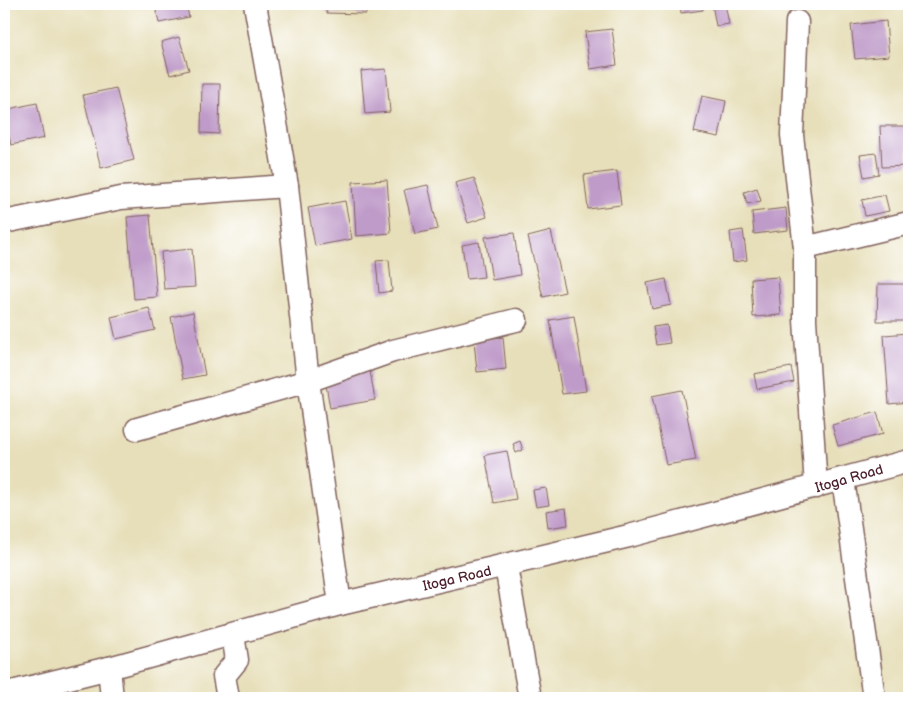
<svg xmlns="http://www.w3.org/2000/svg" width="913" height="702" viewBox="0 0 913 702" font-family="'Balsamiq Sans',sans-serif">
<style>
.building{fill:#bf9bc9}
.lines{fill:none;stroke-linecap:round;stroke-linejoin:round}
.minor-casing{stroke:#81625d;stroke-width:25}
.minor{stroke:#fff;stroke-width:22}
.labels{text-anchor:middle;stroke-width:4;stroke-linejoin:round;paint-order:stroke}
.street-label{font-size:14px;fill:#4a1f2b;stroke:#fff}
</style>
<rect width="100%" height="100%" fill="#fff"/>
<filter id="ink" filterUnits="userSpaceOnUse"><feTurbulence type="fractalNoise" baseFrequency=".02" numOctaves="2"/><feDisplacementMap in="SourceGraphic" scale="10" xChannelSelector="R" yChannelSelector="G"/><feConvolveMatrix kernelMatrix="1 2 1 2 8 2 1 2 1" color-interpolation-filters="sRGB"/></filter>
<filter id="wash" filterUnits="userSpaceOnUse"><feTurbulence type="fractalNoise" baseFrequency=".0096" numOctaves="4" result="noise"/><feDisplacementMap in="SourceGraphic" scale="20" xChannelSelector="R" yChannelSelector="G"/><feGaussianBlur stdDeviation="1.12" result="paint"/><feColorMatrix in="noise" values="0 0 0 0 0 0 0 0 0 0 0 0 0 0 0 0 0 1.4 0 .05"/><feComposite in="paint" operator="in"/></filter>
<g filter="url(#wash)">
<rect width="100%" height="100%" fill="#e7dfba"/>
<g id="blocks">
<!-- building -->
<g class="building">
<path d="M155,4H186L189,17L159,23Z"/>
<path d="M327,4H366V14L326,13Z"/>
<path d="M680,4H702L703,10L681,13Z"/>
<path d="M712,4H725L729,24L716,26Z"/>
<path d="M886,21L889,56L855,59L851,25Z"/>
<path d="M612,29L617,65L590,69L585,32Z"/>
<path d="M179,37L189,70L170,75L161,42Z"/>
<path d="M386,69L390,112L365,114L361,71Z"/>
<path d="M202,84H220L219,134L201,133Z"/>
<path d="M116,88L134,160L101,168L83,95Z"/>
<path d="M702,96L726,101L719,137L694,132Z"/>
<path d="M37,103L44,138L11,145L4,110Z"/>
<path d="M880,126H907L908,166L882,167Z"/>
<path d="M876,153L879,174L864,177L860,155Z"/>
<path d="M617,171L621,205L588,209L584,175Z"/>
<path d="M474,178L487,217L468,223L455,183Z"/>
<path d="M387,180L391,233L356,236L353,182Z"/>
<path d="M428,185L438,229L415,234L404,190Z"/>
<path d="M757,188L761,201L747,204L744,192Z"/>
<path d="M885,195L889,211L865,216L862,200Z"/>
<path d="M345,201L352,239L315,246L308,208Z"/>
<path d="M786,208L788,230L754,234L752,212Z"/>
<path d="M150,215L157,297L134,299L127,217Z"/>
<path d="M743,230L747,260L733,262L730,232Z"/>
<path d="M551,231L565,292L543,297L528,237Z"/>
<path d="M514,233L520,275L492,280L485,237Z"/>
<path d="M479,242L484,277L467,279L462,245Z"/>
<path d="M192,249L195,287L164,289L161,252Z"/>
<path d="M389,260L392,291L379,293L376,261Z"/>
<path d="M778,277L781,315L753,317L751,279Z"/>
<path d="M666,279L671,305L652,309L647,283Z"/>
<path d="M878,284H909V321H877Z"/>
<path d="M149,308L155,330L116,339L111,317Z"/>
<path d="M193,312L205,375L183,379L171,317Z"/>
<path d="M574,316L586,391L562,394L550,320Z"/>
<path d="M667,325L670,343L656,345L653,327Z"/>
<path d="M909,333V402L889,404L884,335Z"/>
<path d="M503,337L506,369L477,372L474,340Z"/>
<path d="M791,367L794,382L757,389L754,374Z"/>
<path d="M370,371L375,400L330,408L325,379Z"/>
<path d="M682,390L696,460L666,465L652,396Z"/>
<path d="M877,412L883,434L838,446L832,425Z"/>
<path d="M520,441L523,450L516,453L513,444Z"/>
<path d="M507,451L516,499L494,503L485,455Z"/>
<path d="M546,488L549,505L536,507L533,490Z"/>
<path d="M566,508L568,525L548,528L546,511Z"/>
</g>
</g>
</g>
<g filter="url(#ink)">
<use href="#blocks" fill-opacity="0" stroke="#81625d" stroke-width="1"/>
<g class="lines">
<defs>
<g id="minor">
<path d="M255,4L287,186L308,381L340,604"/>
<path d="M797,22L792,135L805,248V320L816,487"/>
<path d="M4,222L121,198L287,186"/>
<path d="M805,248L909,223"/>
<path d="M137,429L308,381L393,351L516,320"/>
<path d="M843,479L874,698"/>
<path d="M506,567L530,698"/>
<path d="M109,668L112,698"/>
<path d="M4,694L109,668L340,604L629,536L909,461"/>
<path d="M228,698L224,676L237,660L233,635"/>
</g>
</defs>
<!-- minor casing -->
<use href="#minor" class="minor-casing"/>
<!-- minor -->
<use href="#minor" class="minor"/>
</g>
</g>
<g class="labels">
<!-- street labels -->
<g class="street-label">
<text transform="translate(849 478) rotate(-16)" y="5">Itoga Road</text>
<text transform="translate(457 578) rotate(-13)" y="5">Itoga Road</text>
</g>
</g>
<!-- margin -->
<rect width="913" height="702" fill="none" stroke="#fff" stroke-width="20"/>
</svg>
